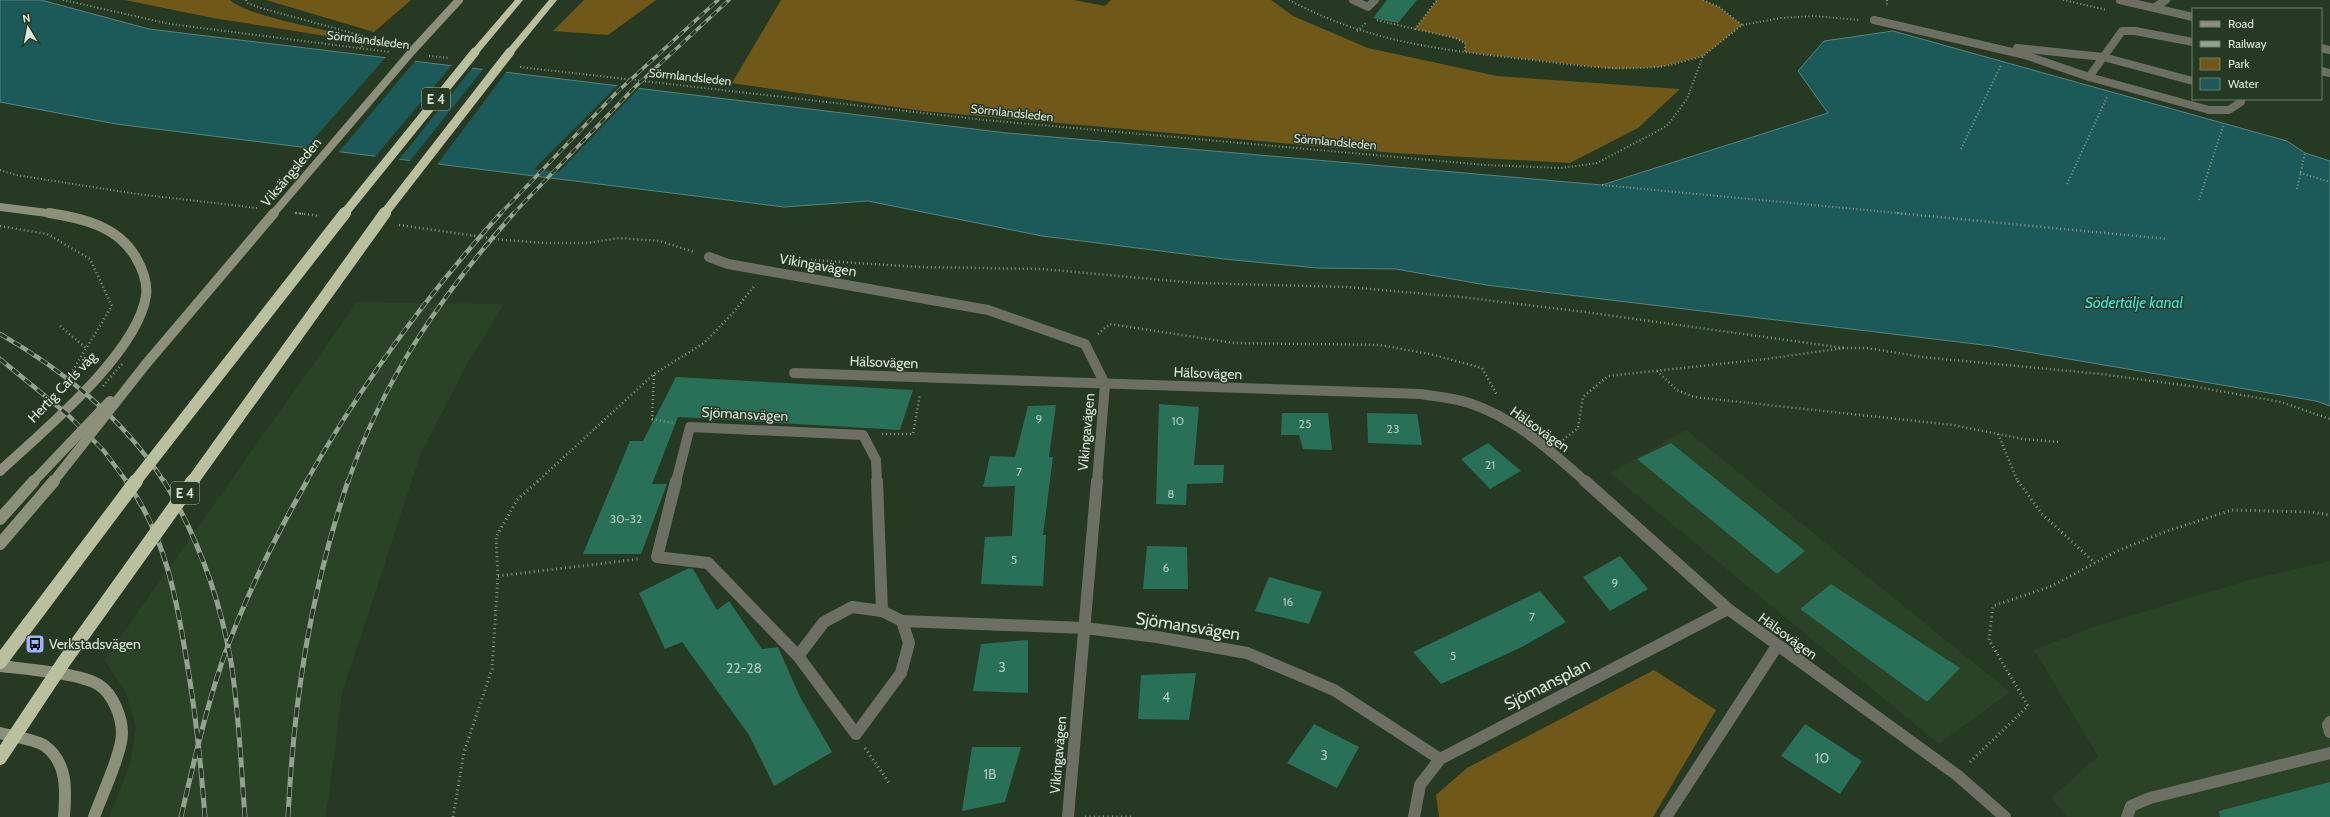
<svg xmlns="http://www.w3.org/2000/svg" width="2330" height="817" viewBox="0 0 2330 817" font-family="Cabin,sans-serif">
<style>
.built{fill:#2a4226}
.green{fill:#705918}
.water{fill:#1c5a59;stroke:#55847f}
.pier{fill:#263923}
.building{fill:#287057}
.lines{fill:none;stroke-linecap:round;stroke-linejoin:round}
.path-far2{stroke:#899987;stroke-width:2;stroke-dasharray:1 2.5;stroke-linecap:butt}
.path-far1{stroke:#899987;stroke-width:2.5;stroke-dasharray:1 3;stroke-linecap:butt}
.path{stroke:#899987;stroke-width:3;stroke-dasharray:1 3.5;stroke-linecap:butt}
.lane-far2{stroke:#6c6f61;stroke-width:8}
.lane-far1{stroke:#6c6f61;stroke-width:10}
.lane{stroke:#6c6f61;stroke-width:12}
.street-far2{stroke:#6c6f61;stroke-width:8}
.street-far1{stroke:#6c6f61;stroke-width:10}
.street{stroke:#6c6f61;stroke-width:12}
.secondary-far2{stroke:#8c8f7a;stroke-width:8}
.secondary-far1{stroke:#8c8f7a;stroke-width:10}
.secondary{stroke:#8c8f7a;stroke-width:12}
.highway{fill:#bac09e;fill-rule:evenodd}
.rail-far2-casing{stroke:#93a291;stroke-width:3.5}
.rail-far1-casing{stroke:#93a291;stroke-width:4.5}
.rail-casing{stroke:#93a291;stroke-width:5}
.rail-far2{stroke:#263923;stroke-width:2.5;stroke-dasharray:7;stroke-linecap:butt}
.rail-far1{stroke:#263923;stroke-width:3;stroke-dasharray:8;stroke-linecap:butt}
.rail{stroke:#263923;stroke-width:3.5;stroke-dasharray:10;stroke-linecap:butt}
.path-bridge{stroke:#899987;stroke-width:2.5;stroke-dasharray:1 3;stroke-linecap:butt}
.secondary-bridge-far2{stroke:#8c8f7a;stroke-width:8}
.secondary-bridge-far1{stroke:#8c8f7a;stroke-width:10}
.secondary-bridge{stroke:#8c8f7a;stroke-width:12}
.highway-bridge-far2{stroke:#bac09e;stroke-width:9}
.highway-bridge-far1{stroke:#bac09e;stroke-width:12}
.highway-bridge{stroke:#bac09e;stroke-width:14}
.labels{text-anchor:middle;stroke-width:3;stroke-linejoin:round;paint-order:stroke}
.far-street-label{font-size:12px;fill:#dbe7d9;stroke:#263923}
.number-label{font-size:12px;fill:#aec9b8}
.shield{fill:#263923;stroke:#a5b3a2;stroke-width:1}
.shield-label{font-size:13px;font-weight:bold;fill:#dbe7d9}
.street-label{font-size:14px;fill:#dbe7d9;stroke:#263923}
.poi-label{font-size:14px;fill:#dbe7d9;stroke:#263923;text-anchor:start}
.near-number-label{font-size:14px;fill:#aec9b8}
.water-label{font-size:15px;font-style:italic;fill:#3ce7e4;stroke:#263923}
.near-street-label{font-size:17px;fill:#dbe7d9;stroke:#263923}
</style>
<rect width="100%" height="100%" fill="#263923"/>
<!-- built -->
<g class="built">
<path d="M357,302L504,304L468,363L421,453L342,694L326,817H109L129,767L136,727L125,691L104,660Z"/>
<path d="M1686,430L2010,692L1939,744L1610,473Z"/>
<path d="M2330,561V817H2067L2051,798L2098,756L2034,650L2093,627L2249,580Z"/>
</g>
<!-- green -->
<g class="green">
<path d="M125,0H230C245,15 322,29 346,35L326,36L213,18Z"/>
<path d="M266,0H411L374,32Z"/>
<path d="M584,0H656L608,35L553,31Z"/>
<path d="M781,0H1074L1105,6L1111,0H1271L1293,16L1368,48L1497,76L1680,89L1638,128L1570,163L1395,153L923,111L732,83Z"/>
<path d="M1437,0H1703L1719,7L1742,25L1703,56L1660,67L1615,69L1465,52V43L1455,38L1415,29Z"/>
<path d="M1654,670L1716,710L1653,817H1439L1436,795L1467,768Z"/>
</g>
<!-- water -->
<path class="water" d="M0,0H41L149,29L1007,133L1602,185L1828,113L1798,71L1824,41L1893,31L2287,141L2305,153L2330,161V406L2316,401L1992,346L1486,285L1396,269L1317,268L1224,259L1042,236L868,201L784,207L116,124L0,102Z"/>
<!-- pier -->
<g class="pier">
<path d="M386,57L416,60L338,153L305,149Z"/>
<path d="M452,65L473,67L398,161L374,158Z"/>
<path d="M484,68L507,71L436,166L409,162Z"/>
<path d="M619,84L640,87L559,172L534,169Z"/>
</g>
<!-- building -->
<g class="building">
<path d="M1387,0H1417L1398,23L1373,18Z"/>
<path d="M676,377L913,390L900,430L678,417L652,484H667L641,554H583L630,441H643Z"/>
<path d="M1159,404L1199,407L1194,465H1224L1223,483L1187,484L1186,505L1156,504Z"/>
<path d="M1056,405L1049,457H1053L1043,535H1046L1043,586L981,584L985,537L1012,536L1015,486L983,487L990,456L1015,457L1028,406Z"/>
<path d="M1282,413H1328L1332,450L1303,449L1299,435H1281Z"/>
<path d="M1367,413L1417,414L1422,445L1368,443Z"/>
<path d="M1488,443L1521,471L1490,489L1461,459Z"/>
<path d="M1671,443L1805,551L1777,574L1637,459Z"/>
<path d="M1147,546L1187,547L1188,589H1143Z"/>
<path d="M1620,556L1648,589L1610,611L1583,577Z"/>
<path d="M689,568L693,569L717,610L729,601L762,649L778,647L800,697L832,752L774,786L749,735L682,642L665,649L639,593Z"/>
<path d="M1269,577L1322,592L1309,624L1255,611Z"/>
<path d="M1831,584L1960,668L1927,702L1800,609Z"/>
<path d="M1540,591L1566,622L1522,647L1441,684L1413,652Z"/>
<path d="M1028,640V693L973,691L981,644Z"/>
<path d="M1196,673L1189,720L1138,719L1141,675Z"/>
<path d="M1314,724L1359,747L1337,788L1287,763Z"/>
<path d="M1805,724L1862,761L1840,794L1781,756Z"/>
<path d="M972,747H1021L1005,802L962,811Z"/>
<path d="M2330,782V817H2220L2219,811Z"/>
</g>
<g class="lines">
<!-- path-far2 -->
<g class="path-far2">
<path d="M63,0L170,24L390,52"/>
<path d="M246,0L247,3L261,8L363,36L369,42L359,48"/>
<path d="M1289,0C1369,43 1443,50 1532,60C1573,65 1614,71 1656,67C1672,66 1687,60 1703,56"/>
<path d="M1703,0L1719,7L1742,25"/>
<path d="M1887,0V7"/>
<path d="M2063,0L2107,10"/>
<path d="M1377,20L1415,29L1437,0"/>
<path d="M1415,29L1455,38L1465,43V52"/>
<path d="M1357,31L1366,23"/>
<path d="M429,56L449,58"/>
<path d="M520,67L985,120L1485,165L1561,168L1597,163L1667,126L1687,99L1703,56L1742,25L1781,18L1814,16L1859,20"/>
<path d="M1961,149L2001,65"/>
<path d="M0,170L16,175L137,194L257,208"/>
<path d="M2300,173L2330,182"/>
<path d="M2067,184L2107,97"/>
<path d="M1602,185L1908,214"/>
<path d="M2297,189L2305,153"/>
<path d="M2199,200L2223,126"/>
<path d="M295,213L305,214"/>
</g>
<!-- path-far1 -->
<g class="path-far1">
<path d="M296,213L320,216"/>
<path d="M1897,213L2168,239"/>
<path d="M399,225L504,240L546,243H588L619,238L660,241L694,252"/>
<path d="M0,226L47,234L90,259L112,306L64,385"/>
<path d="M811,260L918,267L1042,269L1196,283L1347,287L1461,297L1585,312L1844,348"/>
<path d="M60,326L87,349"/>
<path d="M1098,334L1110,324L1234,343L1380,345L1430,354L1482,368L1497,395"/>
<path d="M1657,371L1677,390L1694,397L1953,425L2023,439L2060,442"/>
<path d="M654,375L652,419L673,423"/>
<path d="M882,434H913L920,394"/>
<path d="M1998,434L2018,482"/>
<path d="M1563,440L1578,428L1583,397L1608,376L1766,359L1844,348H1867L1922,357L2101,374L2197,387L2281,402L2330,419"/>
<path d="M537,482L654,374L704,343L732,314L755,285"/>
</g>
<!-- path -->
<g class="path">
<path d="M2018,481L2042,514L2095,563"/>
<path d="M498,576L639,559"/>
<path d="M865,748L890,784"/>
<path d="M1970,762L2028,706L1989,640L1993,606L2052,586L2117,551L2167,531L2232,510L2310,512L2330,515"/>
<path d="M453,817L464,752L492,669L498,576L496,537L517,500L538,481"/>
<path d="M1085,817H1133"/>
</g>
<!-- lane-far2 -->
<g class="lane-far2">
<path d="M1353,0L1368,7L1375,0"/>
<path d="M1874,20L2025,55L2089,77L2209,110H2229L2241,102V99"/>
<path d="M2017,48L2103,57L2193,81"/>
<path d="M2321,71L2330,73"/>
<path d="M2089,77L2122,31H2135L2193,42"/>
</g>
<!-- lane-far1 -->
<path class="lane-far1" d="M709,257L728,264L988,310L1085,344L1105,384"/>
<!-- lane -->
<g class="lane">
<path d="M2330,722L2328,725L2330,732"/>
<path d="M2127,817L2131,806L2150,798L2330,753"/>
</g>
<!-- street-far2 -->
<g class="street-far2">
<path d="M2120,0L2193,17"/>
<path d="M2155,7L2166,0"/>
<path d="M2321,48L2330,50"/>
</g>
<!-- street-far1 -->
<g class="street-far1">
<path d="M794,373L1421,394C1437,397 1454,398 1469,403C1515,418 1551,451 1586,482"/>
<path d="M676,482L690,427L863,435L876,460L877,482"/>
<path d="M1097,482L1105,384"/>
</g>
<!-- street -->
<g class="street">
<path d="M676,481L657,557L708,563L798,656L856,734L901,673L909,643L902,621"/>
<path d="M877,481L882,611L902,621"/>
<path d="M1585,481L1728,609L1957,775L2005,817"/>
<path d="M902,621L1085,628L1157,637L1247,653L1334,690L1440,759"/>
<path d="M798,656L824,622L852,607L882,611"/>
<path d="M1068,817L1097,481"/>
<path d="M1414,817L1420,785L1440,759L1728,609"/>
<path d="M1666,817L1777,646"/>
</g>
<!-- secondary-far2 -->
<g class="secondary-far2">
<path d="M413,50L459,0"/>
<path d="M0,207L55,214"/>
</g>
<!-- secondary-far1 -->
<path class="secondary-far1" d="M0,471C42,432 137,354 146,296C148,283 142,267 135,256C117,226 82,218 49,213"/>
<!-- secondary -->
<g class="secondary">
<path d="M0,666C24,669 80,673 99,685C113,694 122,717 122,733C122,753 101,797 94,817"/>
<path d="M0,733C11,736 37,740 45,746C68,763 66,791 64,817"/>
</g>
<!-- highway -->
<g class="highway">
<path d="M515,0H523L478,54H472V50Z"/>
<path d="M549,0H557L513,54H507V50Z"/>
</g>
<defs>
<g id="rail-far2">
<path d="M500,214L616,93L718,0"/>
<path d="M513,214L634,88L729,0"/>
</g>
<g id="rail-far1">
<path d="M0,334C63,370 125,420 164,482"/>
<path d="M0,359L67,414L104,451L127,482"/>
<path d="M306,482C361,385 426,296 501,213"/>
<path d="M348,482C383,379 443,293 514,213"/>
</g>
<g id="rail">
<path d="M126,481C165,534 177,600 187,663C196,715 201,765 205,817"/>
<path d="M164,481C197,536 220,599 231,662C239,712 241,767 245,817"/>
<path d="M181,817C193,765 205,713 222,662C244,599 274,539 307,481"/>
<path d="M288,817C294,698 310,594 348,481"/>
</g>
</defs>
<!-- rail-far2 casing -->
<use href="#rail-far2" class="rail-far2-casing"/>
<!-- rail-far1 casing -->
<use href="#rail-far1" class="rail-far1-casing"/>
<!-- rail casing -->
<use href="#rail" class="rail-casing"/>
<!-- rail-far2 -->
<use href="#rail-far2" class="rail-far2"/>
<!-- rail-far1 -->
<use href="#rail-far1" class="rail-far1"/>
<!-- rail -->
<use href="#rail" class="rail"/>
<!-- path-bridge -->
<path class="path-bridge" d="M103,386L122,364"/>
<!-- secondary-bridge-far2 -->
<path class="secondary-bridge-far2" d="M273,214L413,50"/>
<!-- secondary-bridge-far1 -->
<g class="secondary-bridge-far1">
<path d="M33,482L110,401"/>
<path d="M53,482L146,364L274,213"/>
</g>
<!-- secondary-bridge -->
<g class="secondary-bridge">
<path d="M0,519L34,481"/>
<path d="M0,544L54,481"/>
</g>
<!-- highway-bridge-far2 -->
<g class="highway-bridge-far2">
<path d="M344,214L475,52"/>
<path d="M384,214L510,52"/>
</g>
<!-- highway-bridge-far1 -->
<g class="highway-bridge-far1">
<path d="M135,482L345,213"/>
<path d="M192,482L385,213"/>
</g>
<!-- highway-bridge -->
<g class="highway-bridge">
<path d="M0,662L136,481"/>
<path d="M0,758L63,663L193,481"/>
</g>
</g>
<!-- icons -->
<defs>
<symbol id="bus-square" viewBox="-11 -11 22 22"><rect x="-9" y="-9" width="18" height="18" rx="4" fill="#9fb3fd" stroke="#263923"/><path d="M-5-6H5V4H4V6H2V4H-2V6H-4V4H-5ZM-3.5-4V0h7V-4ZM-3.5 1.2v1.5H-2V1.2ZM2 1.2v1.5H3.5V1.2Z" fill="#111"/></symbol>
</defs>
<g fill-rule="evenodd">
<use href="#bus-square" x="24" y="633" width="22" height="22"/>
</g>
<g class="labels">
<!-- far-street labels -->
<g class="far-street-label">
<text transform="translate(368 40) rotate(7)" y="4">Sörmlandsleden</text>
<text transform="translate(690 77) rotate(6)" y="4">Sörmlandsleden</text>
<text transform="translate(1012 113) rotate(6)" y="4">Sörmlandsleden</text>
<text transform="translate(1335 142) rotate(5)" y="4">Sörmlandsleden</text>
</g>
<!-- number labels -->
<g class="number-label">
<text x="1039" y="423">9</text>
<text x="1178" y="425">10</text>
<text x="1305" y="428">25</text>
<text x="1393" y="433">23</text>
<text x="1490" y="469">21</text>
<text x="1019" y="476">7</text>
<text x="1171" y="498">8</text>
<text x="626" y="523">30-32</text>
<text x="1014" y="564">5</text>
<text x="1166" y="572">6</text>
<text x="1615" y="587">9</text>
<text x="1288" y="606">16</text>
<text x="1532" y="621">7</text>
<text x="1453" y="660">5</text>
</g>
<!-- shield labels -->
<g class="shield">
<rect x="422" y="88" width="28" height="22" rx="3"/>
<rect x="171" y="482" width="28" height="22" rx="3"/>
</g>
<g class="shield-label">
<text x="436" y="104">E 4</text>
<text x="185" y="498">E 4</text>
</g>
<!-- street labels -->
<g class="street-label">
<text transform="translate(291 172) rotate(-50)" y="5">Viksängsleden</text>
<text transform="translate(818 265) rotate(10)" y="5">Vikingavägen</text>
<text transform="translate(884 362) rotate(2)" y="5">Hälsovägen</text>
<text transform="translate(1208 373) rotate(2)" y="5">Hälsovägen</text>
<text transform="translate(62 387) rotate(-46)" y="5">Hertig Carls väg</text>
<text transform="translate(745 414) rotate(3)" y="5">Sjömansvägen</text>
<text transform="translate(1540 429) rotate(35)" y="5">Hälsovägen</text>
<text transform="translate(1086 432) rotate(-85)" y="5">Vikingavägen</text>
<text transform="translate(1788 636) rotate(36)" y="5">Hälsovägen</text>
<text transform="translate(1058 755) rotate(-85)" y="5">Vikingavägen</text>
</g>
<!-- poi labels -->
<g class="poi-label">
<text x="49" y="649">Verkstadsvägen</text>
</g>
<!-- near-number labels -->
<g class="near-number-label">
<text x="1002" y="672">3</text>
<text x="744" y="673">22-28</text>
<text x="1166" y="702">4</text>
<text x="1324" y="760">3</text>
<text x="1822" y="763">10</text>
<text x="990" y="779">1B</text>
</g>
<!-- water labels -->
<g class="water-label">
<text x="2134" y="308">Södertälje kanal</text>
</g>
<!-- near-street labels -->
<g class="near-street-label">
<text transform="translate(1188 626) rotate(9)" y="6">Sjömansvägen</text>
<text transform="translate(1547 684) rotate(-27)" y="6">Sjömansplan</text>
</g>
</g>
<!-- legend -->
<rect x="2192" y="8" width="130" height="92" fill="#263923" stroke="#6e7f6c"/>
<rect x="2200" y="21" width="20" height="6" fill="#8c8f7a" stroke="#6e7f6c"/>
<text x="2228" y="28" font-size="12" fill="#dbe7d9">Road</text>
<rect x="2200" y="41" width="20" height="6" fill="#93a291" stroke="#6e7f6c"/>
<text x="2228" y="48" font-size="12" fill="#dbe7d9">Railway</text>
<rect x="2200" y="58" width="20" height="12" fill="#705918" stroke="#6e7f6c"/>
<text x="2228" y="68" font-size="12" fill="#dbe7d9">Park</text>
<rect x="2200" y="78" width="20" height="12" fill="#1c5a59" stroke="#6e7f6c"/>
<text x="2228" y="88" font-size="12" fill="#dbe7d9">Water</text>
<!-- north arrow -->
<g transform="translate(28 28) rotate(350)" stroke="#263923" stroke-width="3" paint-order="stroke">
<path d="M0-3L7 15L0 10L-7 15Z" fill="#dbe7d9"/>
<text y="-6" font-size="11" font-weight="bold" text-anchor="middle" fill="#dbe7d9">N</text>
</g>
</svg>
